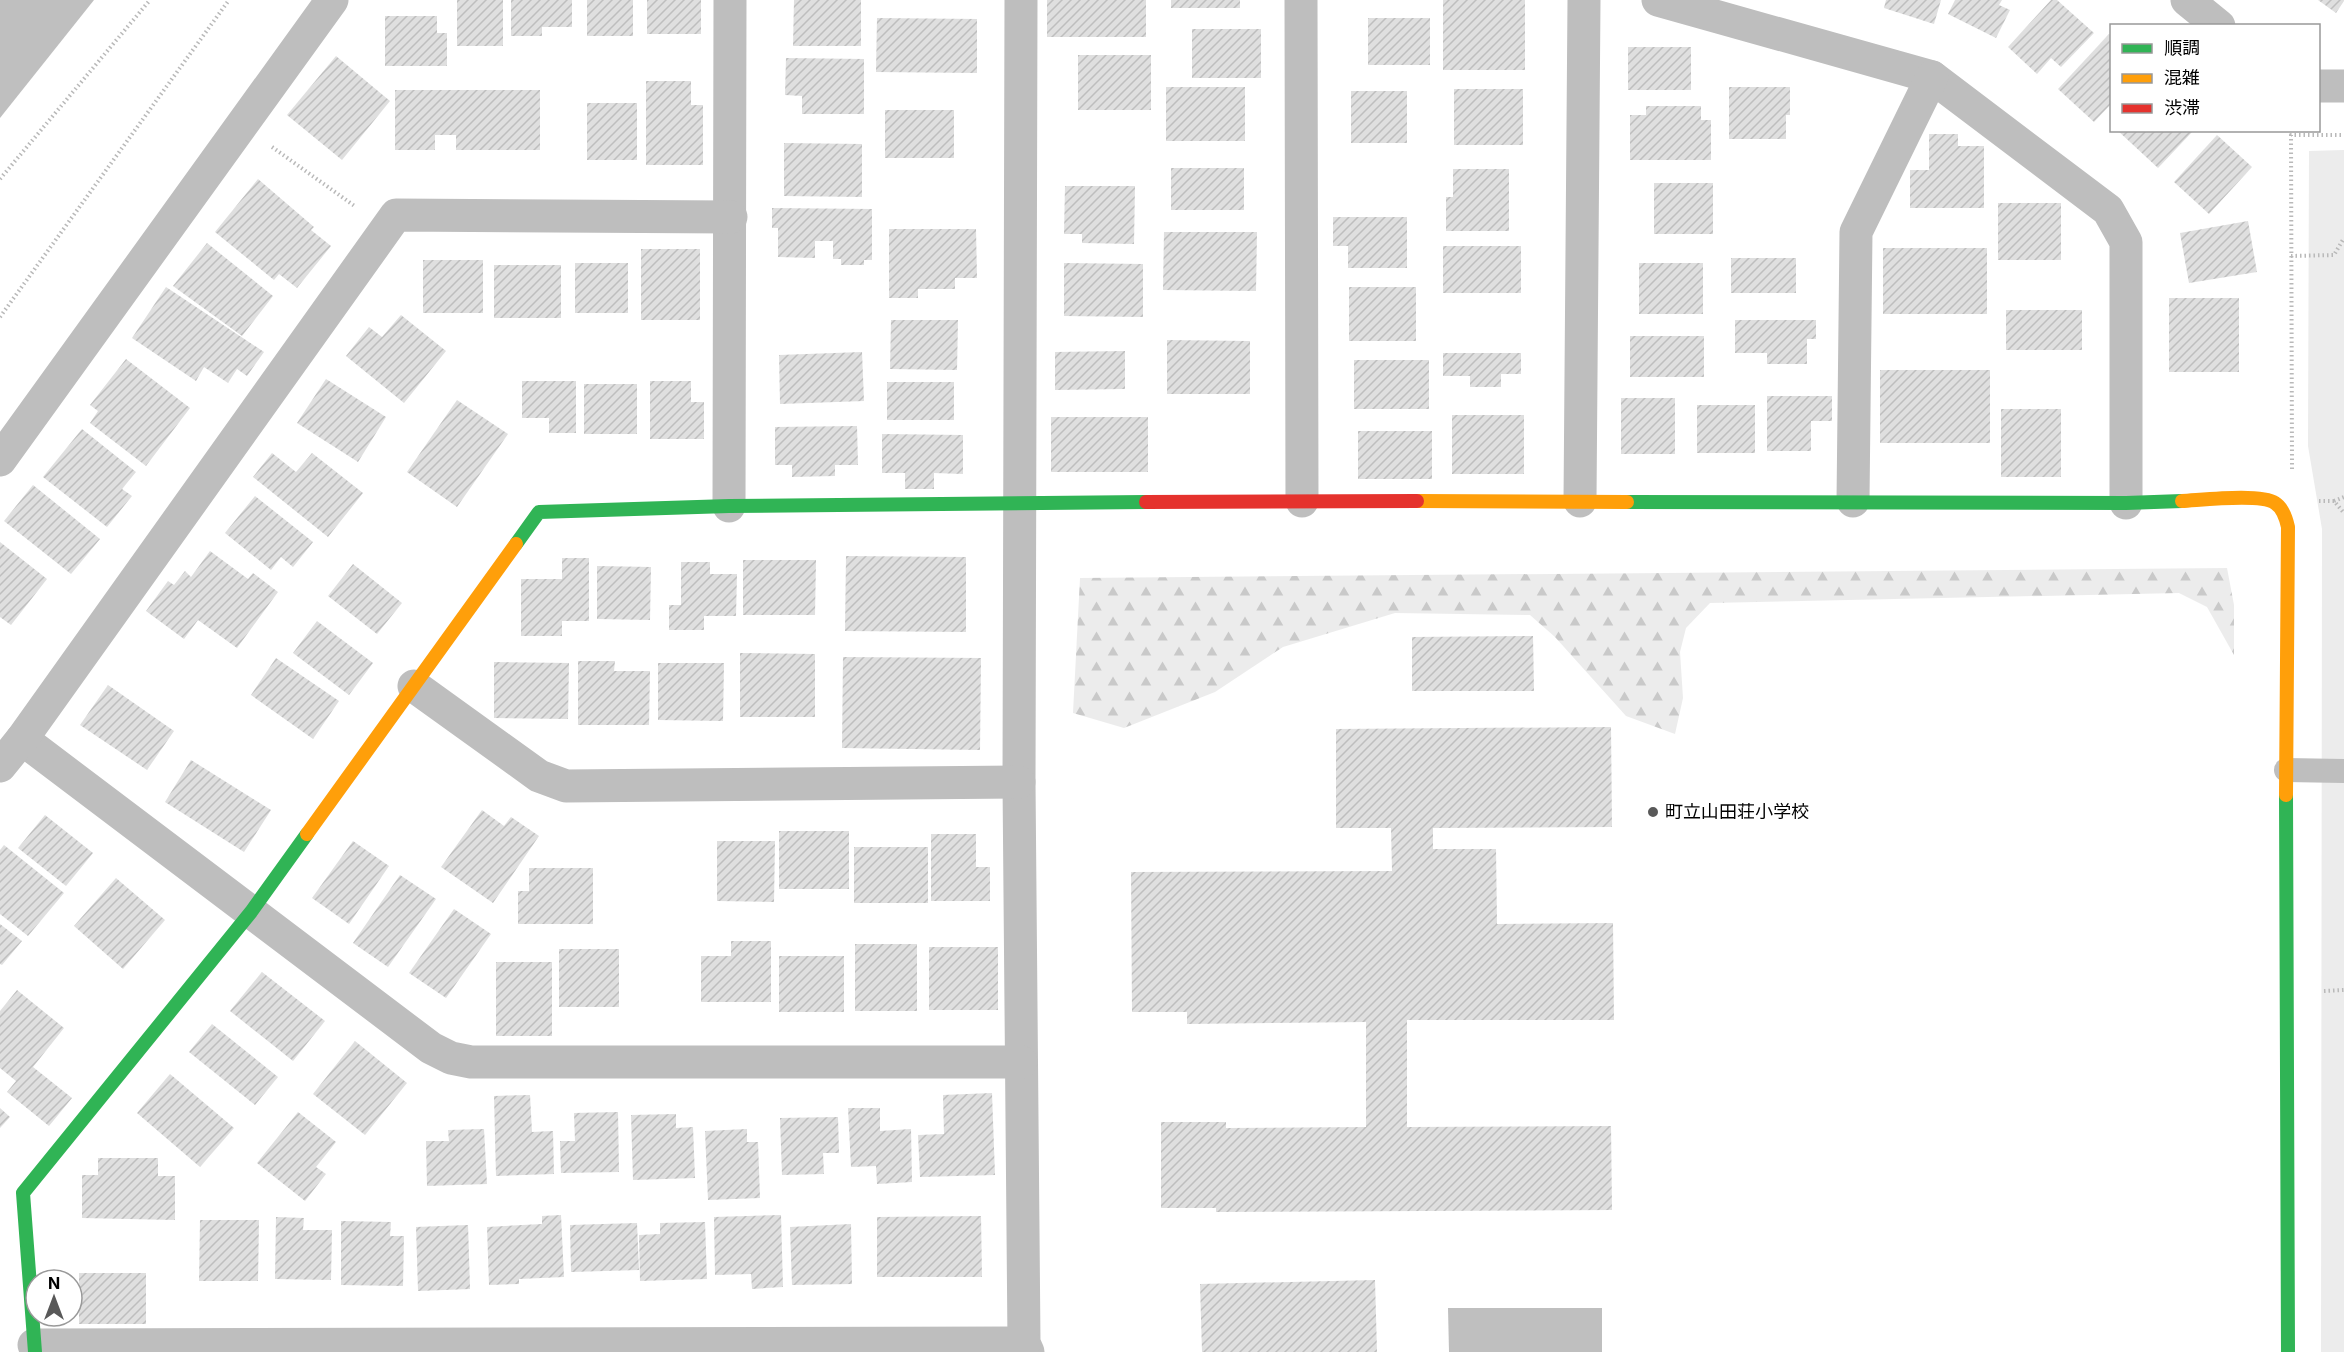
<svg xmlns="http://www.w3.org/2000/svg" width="2344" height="1352" viewBox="0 0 2344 1352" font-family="Inter,'Noto Sans JP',sans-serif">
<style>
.forest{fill:url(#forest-firs)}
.park{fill:#ececec}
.water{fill:#bfbfbf}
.building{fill:url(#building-hatch)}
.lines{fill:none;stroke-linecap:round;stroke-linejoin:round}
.path{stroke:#b9b9b9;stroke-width:4;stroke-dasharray:1.5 3;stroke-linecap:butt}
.lane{stroke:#bebebe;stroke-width:24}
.street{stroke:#bebebe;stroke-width:33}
.fast{stroke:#30b455;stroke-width:14}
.slow{stroke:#ff9f0a;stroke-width:14}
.jam{stroke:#e5322d;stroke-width:14}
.poi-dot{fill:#595959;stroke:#fff;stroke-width:2}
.labels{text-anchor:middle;stroke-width:4.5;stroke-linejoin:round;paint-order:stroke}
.poi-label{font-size:18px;fill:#000;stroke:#fff;text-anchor:start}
</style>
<defs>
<pattern id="forest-firs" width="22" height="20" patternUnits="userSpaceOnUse" patternTransform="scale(1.5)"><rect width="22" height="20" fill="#ececec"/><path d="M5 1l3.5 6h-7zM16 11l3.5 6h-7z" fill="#c9c9c9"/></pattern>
<pattern id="building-hatch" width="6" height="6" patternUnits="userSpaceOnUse" patternTransform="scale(1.5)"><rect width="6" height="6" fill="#dfdfdf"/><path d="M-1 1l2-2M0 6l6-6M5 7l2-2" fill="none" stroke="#bebebe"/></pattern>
</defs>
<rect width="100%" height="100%" fill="#fff"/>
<!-- forest -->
<path class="forest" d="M2227,568L2234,605V655L2207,607L2179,593L1710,603L1686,628L1680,652L1683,698L1675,734L1626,716L1555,637L1530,615L1395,613L1283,647L1215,692L1124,728L1073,713L1080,578Z"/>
<!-- park -->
<path class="park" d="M2344,150V1352H2321L2322,529L2308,446L2309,151Z"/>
<!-- water -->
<g class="water">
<path d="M0,0H94L0,118Z"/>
<path d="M1448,1308H1602V1352H1449Z"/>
</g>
<!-- building -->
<g class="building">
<rect x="457" y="0" width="46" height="46"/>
<path d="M511,0H572V27H542V36H511Z"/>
<rect x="587" y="0" width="46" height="36"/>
<rect x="647" y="0" width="54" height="34"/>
<path d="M794,0H861V46H793Z"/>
<rect x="1047" y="0" width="99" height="37"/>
<rect x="1171" y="0" width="69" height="8"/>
<rect x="1443" y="0" width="82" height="70"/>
<path d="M1886,0H1941L1934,24L1884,8Z"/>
<path d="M1955,0H2002L1999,5L2010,10L1996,38L1948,14Z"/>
<path d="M2051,0H2057L2094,33L2061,67L2051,58L2037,74L2008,47Z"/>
<path d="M2318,0H2344V1L2336,13Z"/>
<path d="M385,16H437V33H447V66H385Z"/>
<path d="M877,18L977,19V73L876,72Z"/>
<rect x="1368" y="18" width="62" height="47"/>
<rect x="1192" y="29" width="69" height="49"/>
<path d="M2109,34L2112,36V103L2094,122L2058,89Z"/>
<rect x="1628" y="47" width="63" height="43"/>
<rect x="1078" y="55" width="73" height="55"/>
<path d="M336,56L390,101L342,160L287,115Z"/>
<path d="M786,58L864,59V114H802V96L785,95Z"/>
<path d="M646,81H691V105H703V165H646Z"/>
<rect x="1166" y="87" width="79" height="54"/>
<path d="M1729,87H1790V115H1786V139H1729Z"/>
<rect x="1454" y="89" width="69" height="56"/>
<path d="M395,90H540V150H456V135H435V150H395Z"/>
<rect x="1351" y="91" width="56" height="52"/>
<rect x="587" y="103" width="50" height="57"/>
<path d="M1646,106H1701V120H1711V160H1630V115H1646Z"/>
<rect x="885" y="110" width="69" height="48"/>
<path d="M2117,130H2194L2158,168Z"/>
<path d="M1929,134H1958V146H1984V208H1910V170H1929Z"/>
<path d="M2217,135L2252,167L2209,214L2174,182Z"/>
<path d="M784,143L862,144V197L784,196Z"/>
<rect x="1171" y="168" width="73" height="42"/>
<path d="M1453,169H1509V231H1446V197H1453Z"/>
<path d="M258,179L314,227L311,230L331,246L297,288L279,274L274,280L215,232Z"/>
<rect x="1654" y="183" width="59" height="51"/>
<path d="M1065,186H1135L1134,244L1082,243V234H1064Z"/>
<rect x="1998" y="203" width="63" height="57"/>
<path d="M772,208L872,209V260H864V265H841V259H833V241H815V258L778,257V228H772Z"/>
<path d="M1333,217H1407V268H1348V246H1333Z"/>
<path d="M2248,221L2257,272L2189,283L2180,233Z"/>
<path d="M889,229H976L977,278H955V289H918V298H889Z"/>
<path d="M1164,232H1257L1256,291L1163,290Z"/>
<path d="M207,243L273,296L242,336L173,286Z"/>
<rect x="1443" y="246" width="78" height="47"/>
<rect x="1883" y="248" width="104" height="66"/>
<rect x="641" y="249" width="59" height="71"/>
<rect x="1731" y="258" width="65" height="35"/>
<rect x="423" y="260" width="60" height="53"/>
<rect x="575" y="263" width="53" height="50"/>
<path d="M1064,263L1143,264V317L1064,316Z"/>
<rect x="1639" y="263" width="64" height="51"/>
<rect x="494" y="265" width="67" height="53"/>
<path d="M166,287L264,352L247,376L237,369L228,383L204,367L196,381L132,338Z"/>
<rect x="1349" y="287" width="67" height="54"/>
<rect x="2169" y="298" width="70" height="74"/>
<rect x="2006" y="310" width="76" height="40"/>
<path d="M401,315L446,351L404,403L346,356L369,327L382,337Z"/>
<path d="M891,320H958L957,370L890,369Z"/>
<path d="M1735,320H1816V339H1807V364H1767V353H1735Z"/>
<rect x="1630" y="336" width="74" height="41"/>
<path d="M1167,340L1250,341V394H1167Z"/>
<path d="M1125,351V389L1055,390V352Z"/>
<path d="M862,352L864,401L780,404L779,355Z"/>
<path d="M1443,353H1521V374H1501V387H1470V376H1443Z"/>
<path d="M126,359L190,408L146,466L90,423L98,411L90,405Z"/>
<rect x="1354" y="360" width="75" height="49"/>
<rect x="1880" y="370" width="110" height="73"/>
<path d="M326,379L386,417L358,462L297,423Z"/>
<path d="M522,381H576V433H549V418H522Z"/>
<path d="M650,381H691V402H704V439H650Z"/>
<rect x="887" y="382" width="67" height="38"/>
<rect x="584" y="384" width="53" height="50"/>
<path d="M1767,396H1832V421H1811V451H1767Z"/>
<rect x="1621" y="398" width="54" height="56"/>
<path d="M457,400L508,434L457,507L407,472Z"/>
<rect x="1697" y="405" width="58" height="48"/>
<rect x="2001" y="409" width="60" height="68"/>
<rect x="1452" y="415" width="72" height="59"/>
<rect x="1051" y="417" width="97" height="55"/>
<path d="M857,426L858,465H835V476L792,477V465H775V427Z"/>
<path d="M82,429L136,472L122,489L132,496L107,527L43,477Z"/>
<rect x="1358" y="431" width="74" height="48"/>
<path d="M882,434L963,435V474L934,473V489H905V473H882Z"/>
<path d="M272,453L296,472L312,453L363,493L328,537L253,477Z"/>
<path d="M33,485L100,539L71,574L4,521Z"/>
<path d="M255,496L313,542L293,567L281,557L271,570L225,533Z"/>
<path d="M0,542L47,579L11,625L0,617Z"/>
<path d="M210,551L248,579L253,573L278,592L237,648L198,620L184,639L146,611L168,581L174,585L185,571L191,577Z"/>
<path d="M846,556L966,557V632L845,631Z"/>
<path d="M562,558H589V621H562V636H521V579H562Z"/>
<path d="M743,560H816L815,615H743Z"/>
<path d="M681,562H710V574H737L736,616H704V630H669V605H681Z"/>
<path d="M353,564L402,603L377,634L328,596Z"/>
<path d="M597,566L651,567L650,620L597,619Z"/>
<path d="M317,621L373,663L349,695L293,653Z"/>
<path d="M1533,636L1534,691H1412V637Z"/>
<path d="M740,653L815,654V717H740Z"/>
<path d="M843,657L981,658L980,750L842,748Z"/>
<path d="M276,658L339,701L313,739L251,695Z"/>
<path d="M578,661H615L614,671H650L649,725H578Z"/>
<path d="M494,662L569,663L568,719L494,718Z"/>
<path d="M658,663H724L723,721L658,720Z"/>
<path d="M108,685L174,731L147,770L80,725Z"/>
<path d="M1611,727L1612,827L1433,828V849H1496L1497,924L1613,923L1614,1020H1407V1127L1611,1126L1612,1210L1216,1212V1208H1161V1122H1226V1128L1366,1127V1022L1187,1024V1012H1132L1131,872L1392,871L1391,828H1336V729Z"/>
<path d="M191,760L271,810L244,852L165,802Z"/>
<path d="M482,810L504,826L511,817L539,836L493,903L441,867Z"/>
<path d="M45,815L93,853L66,886L18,848Z"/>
<rect x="779" y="831" width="70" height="58"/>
<path d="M931,834H976V867H990V901H931Z"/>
<path d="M353,841L389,866L349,924L312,898Z"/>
<path d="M717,841H775L774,902L717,901Z"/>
<path d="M4,845L64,893L28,936L0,914V850Z"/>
<rect x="854" y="847" width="74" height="56"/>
<path d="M529,868H593V924H518V891H529Z"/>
<path d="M400,875L436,899L388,967L353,943Z"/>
<path d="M116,878L165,920L123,969L74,926Z"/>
<path d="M454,909L491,934L446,998L409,973Z"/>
<path d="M0,924L22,941L2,965L0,964Z"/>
<path d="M731,941H771V1002H701V956H731Z"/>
<rect x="855" y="944" width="62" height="67"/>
<rect x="929" y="947" width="69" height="63"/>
<rect x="559" y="949" width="60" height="58"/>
<rect x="779" y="956" width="65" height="56"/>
<rect x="496" y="962" width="56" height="74"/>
<path d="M262,972L325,1021L293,1061L230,1011Z"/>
<path d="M17,990L64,1028L33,1067L72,1098L49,1126L7,1092L16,1081L0,1068V1011Z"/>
<path d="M212,1024L278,1077L255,1105L189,1052Z"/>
<path d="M355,1041L407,1083L365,1135L313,1094Z"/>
<path d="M170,1074L234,1128L200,1167L137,1113Z"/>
<path d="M992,1093L995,1175L920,1177L918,1135L944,1134L943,1095Z"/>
<path d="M530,1095L532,1132L553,1131L554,1174L496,1176L494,1096Z"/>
<path d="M0,1108L10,1117L0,1128Z"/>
<path d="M848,1108H880V1131L911,1129L912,1182L877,1184L876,1166L851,1167Z"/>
<path d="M298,1112L336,1142L316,1167L326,1174L305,1201L257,1163Z"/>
<path d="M618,1112L619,1172L561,1173L560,1141H575L574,1113Z"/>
<path d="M676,1114V1128L693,1127L695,1178L633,1180L631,1115Z"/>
<path d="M838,1117L839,1153H823L824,1174L782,1175L780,1118Z"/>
<path d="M484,1129L487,1184L427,1186L426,1141H449L448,1130Z"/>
<path d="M747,1129V1142H758L760,1198L708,1200L705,1131Z"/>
<path d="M98,1158H158V1176H175V1220L82,1218V1175H98Z"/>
<path d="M561,1215L564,1277L519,1279V1284L489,1285L487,1227L542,1224V1216Z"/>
<path d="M781,1215L783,1287L752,1289L751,1274L715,1275L714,1217Z"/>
<path d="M981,1216L982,1277H877V1217Z"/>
<path d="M276,1217L304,1218L303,1230H332L331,1280L275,1279Z"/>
<path d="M200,1220H259L258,1281H199Z"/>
<path d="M341,1221L391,1222L390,1236H404L403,1286L341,1285Z"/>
<path d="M705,1222L707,1279L640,1281L639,1235L660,1234V1223Z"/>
<path d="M637,1223L639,1270L571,1272L570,1225Z"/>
<path d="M851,1224L852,1284L792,1285L790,1227Z"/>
<path d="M468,1225L470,1289L418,1291L416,1227Z"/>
<rect x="79" y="1273" width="67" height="51"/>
<path d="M1375,1280L1377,1352H1202L1200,1284Z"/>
</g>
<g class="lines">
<!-- path -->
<g class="path">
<path d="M272,147L356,207"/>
<path d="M0,179L150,0"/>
<path d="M2291,256L2334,255L2344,238"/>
<path d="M0,317L229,0"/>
<path d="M2292,469L2291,135H2344"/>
<path d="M2319,501H2334L2344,513"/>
<path d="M2334,501L2344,497"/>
<path d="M2324,991L2344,990"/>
</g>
<!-- lane -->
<path class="lane" d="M2286,770L2344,771"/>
<!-- street -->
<g class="street">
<path d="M1021,0L1019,782L1024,1343L1028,1352"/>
<path d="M1301,0L1302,501"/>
<path d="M1658,0L1932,77L2108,210L2126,242V503"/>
<path d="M2187,0L2219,26"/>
<path d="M2318,86H2344"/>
<path d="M0,460L332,0"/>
<path d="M1580,501L1584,0"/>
<path d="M1853,501L1856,232L1932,77"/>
<path d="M729,506L730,0"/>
<path d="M414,686L539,776L566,786L1019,782"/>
<path d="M22,739L431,1048L451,1058L471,1062H1021"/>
<path d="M0,766L22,739L396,215L731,217"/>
<path d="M34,1345L1024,1343"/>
</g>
<!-- fast -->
<g class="fast">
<path d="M1627,502L2126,503L2182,501"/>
<path d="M516,544L539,512L729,506L1146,502"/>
<path d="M2286,795L2288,1352"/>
<path d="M35,1352L23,1193L251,912L307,834"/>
</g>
<!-- slow -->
<g class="slow">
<path d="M1417,501L1627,502"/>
<path d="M2182,501C2202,500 2261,493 2275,503C2283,508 2286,518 2288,527L2286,795"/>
<path d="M307,834L516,544"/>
</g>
<!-- jam -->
<path class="jam" d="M1146,502L1417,501"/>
</g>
<!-- markers -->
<circle class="poi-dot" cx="1653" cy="812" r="6"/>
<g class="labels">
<!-- poi labels -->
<g class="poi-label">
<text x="1665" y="818">町立山田荘小学校</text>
</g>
</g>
<!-- legend -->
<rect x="2110" y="24" width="210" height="108" fill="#ffffff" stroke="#999999" stroke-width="1.5"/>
<rect x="2122" y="44" width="30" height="9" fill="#30b455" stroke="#999999" stroke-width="1.5"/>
<text x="2164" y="54" font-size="18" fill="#000000">順調</text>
<rect x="2122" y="74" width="30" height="9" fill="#ff9f0a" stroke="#999999" stroke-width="1.5"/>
<text x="2164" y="84" font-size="18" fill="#000000">混雑</text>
<rect x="2122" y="104" width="30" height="9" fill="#e5322d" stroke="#999999" stroke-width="1.5"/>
<text x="2164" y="114" font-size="18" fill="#000000">渋滞</text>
<!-- north arrow -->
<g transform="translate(54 1298)"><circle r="28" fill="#ffffff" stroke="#999999" stroke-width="1.5"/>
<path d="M0-4.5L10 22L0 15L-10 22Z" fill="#595959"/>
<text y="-9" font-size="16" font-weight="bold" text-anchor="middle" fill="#000000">N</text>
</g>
</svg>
